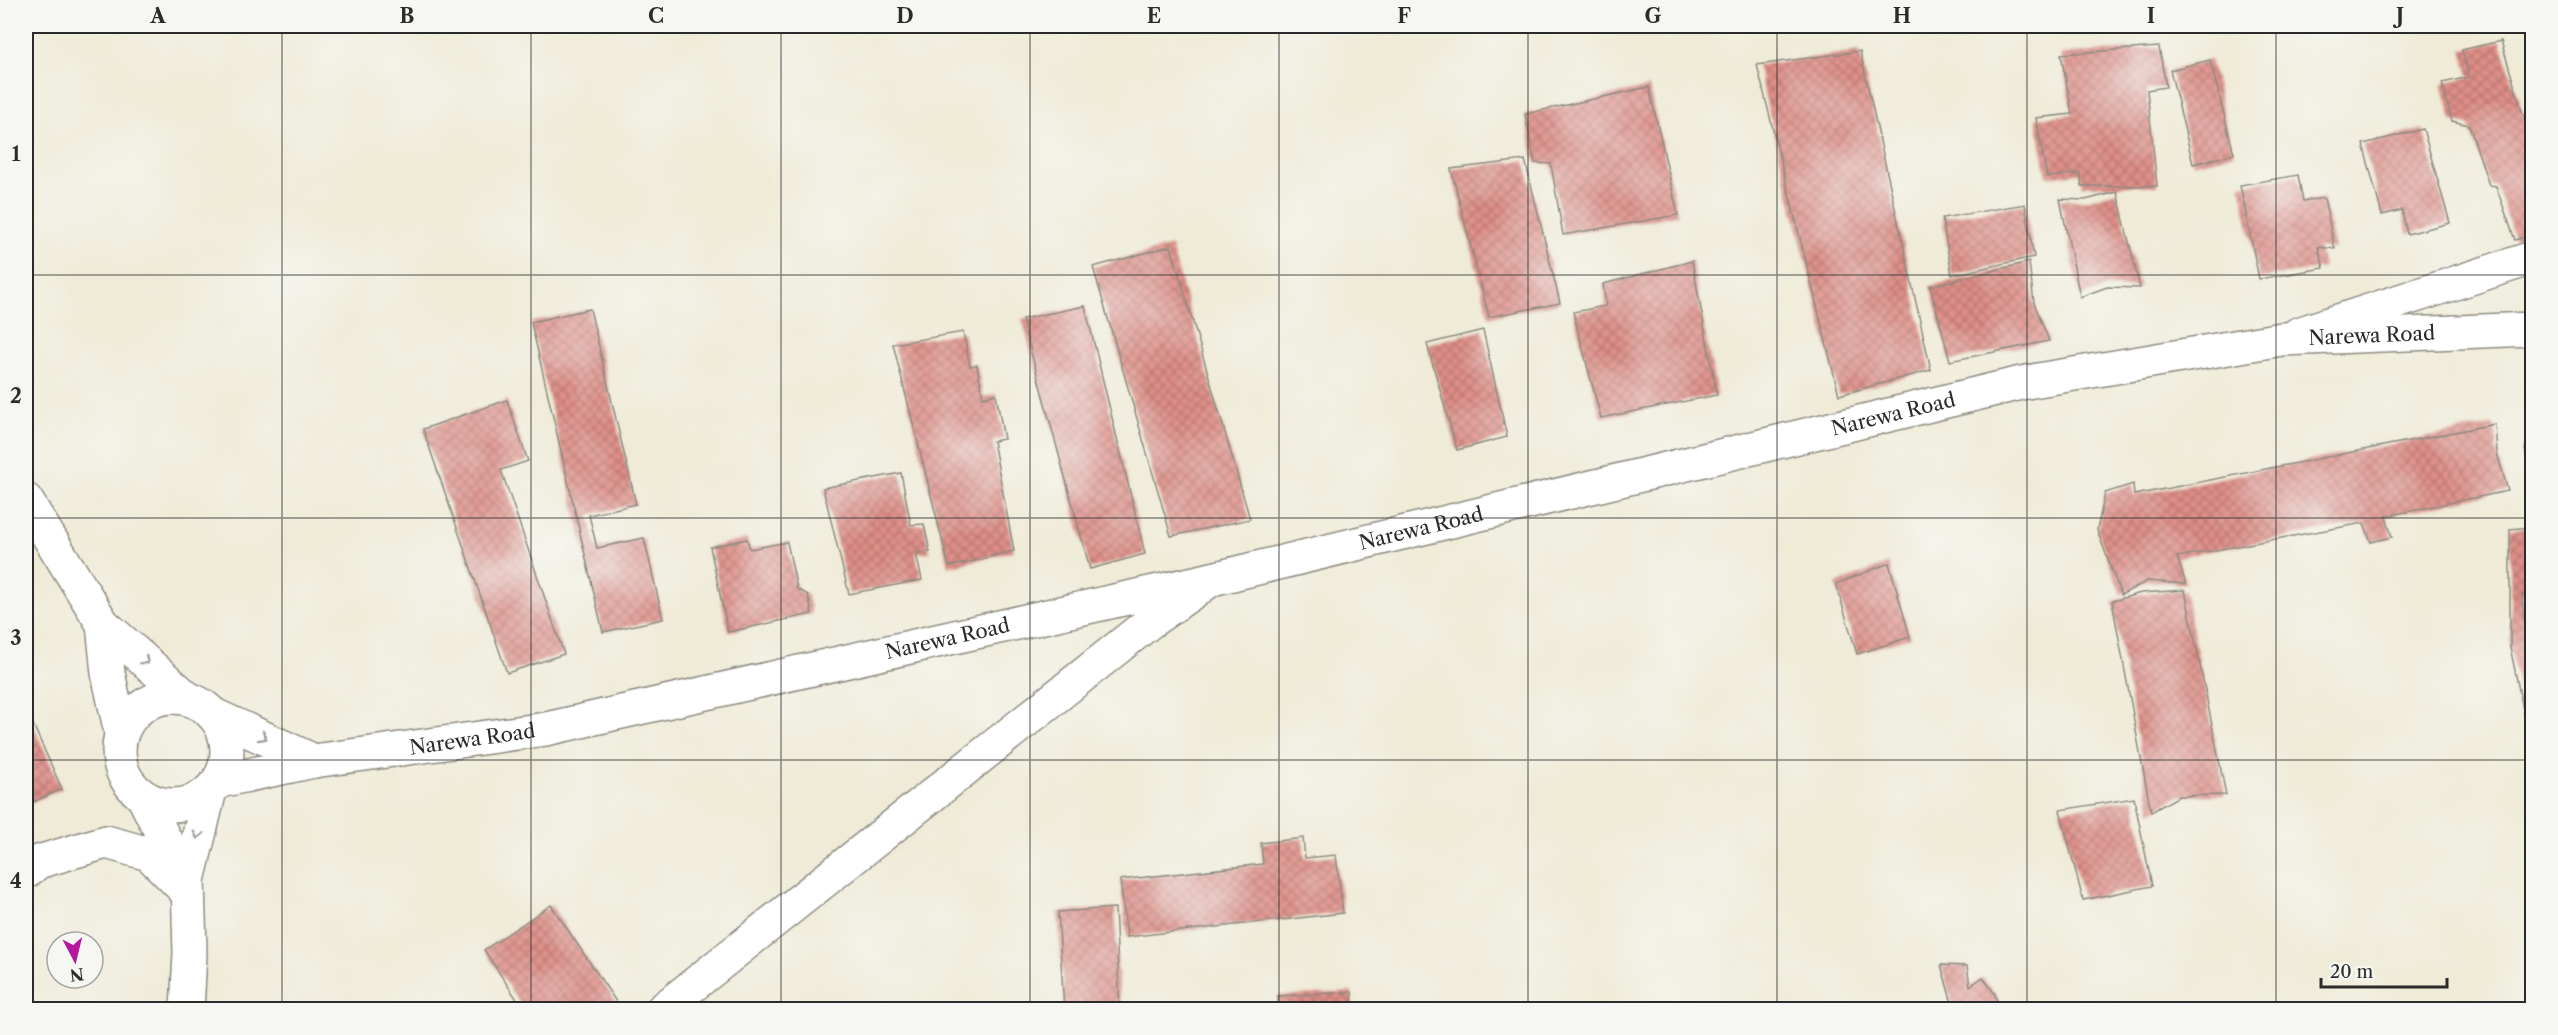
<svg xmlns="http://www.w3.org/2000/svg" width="2558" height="1035" viewBox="0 0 2558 1035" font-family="'Libre Caslon Text',serif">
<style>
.building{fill:url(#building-cross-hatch)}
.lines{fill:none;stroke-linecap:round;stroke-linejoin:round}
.street-casing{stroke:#8d8b81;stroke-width:36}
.secondary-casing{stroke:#8d8b81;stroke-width:36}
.primary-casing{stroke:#8d8b81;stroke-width:36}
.street{stroke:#fff;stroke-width:33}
.secondary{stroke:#fff;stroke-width:33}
.primary{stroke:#fff;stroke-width:33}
.oneway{stroke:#a0a0a0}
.grid{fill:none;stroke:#2b2b2b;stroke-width:1.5;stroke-opacity:0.55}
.labels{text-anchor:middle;stroke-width:5;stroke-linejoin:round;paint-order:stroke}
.street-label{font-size:20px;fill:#2b2b2b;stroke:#f6f6f2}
.neatline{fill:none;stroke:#2b2b2b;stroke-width:2}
.grid-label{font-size:20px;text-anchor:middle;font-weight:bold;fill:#2b2b2b}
</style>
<defs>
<pattern id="building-cross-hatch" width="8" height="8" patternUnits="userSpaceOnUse" patternTransform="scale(1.5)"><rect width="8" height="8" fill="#df8f88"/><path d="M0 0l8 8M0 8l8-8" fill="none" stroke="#b5756f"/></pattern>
</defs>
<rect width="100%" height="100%" fill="#f6f6f2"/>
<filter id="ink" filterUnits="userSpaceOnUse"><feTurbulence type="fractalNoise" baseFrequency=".0167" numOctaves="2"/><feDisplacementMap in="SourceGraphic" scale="12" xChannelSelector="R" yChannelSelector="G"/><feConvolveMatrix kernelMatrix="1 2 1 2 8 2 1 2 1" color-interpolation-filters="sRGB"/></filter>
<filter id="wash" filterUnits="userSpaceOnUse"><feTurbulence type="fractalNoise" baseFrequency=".008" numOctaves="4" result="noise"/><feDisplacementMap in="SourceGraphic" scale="24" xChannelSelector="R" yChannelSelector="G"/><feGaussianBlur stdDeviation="1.35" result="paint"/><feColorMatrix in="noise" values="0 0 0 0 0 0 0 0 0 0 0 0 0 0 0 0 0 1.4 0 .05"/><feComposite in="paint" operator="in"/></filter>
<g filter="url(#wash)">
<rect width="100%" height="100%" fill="#efebd7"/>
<g id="blocks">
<!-- building -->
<g class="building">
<path d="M2501,41L2532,144V235L2515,240L2496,186L2489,185L2469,125L2452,121L2442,83L2469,77L2462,50Z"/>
<path d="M2159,47L2166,87L2147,90L2157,186H2082L2080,173L2047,177L2036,118L2072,114L2061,54Z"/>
<path d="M1860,51L1931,370L1839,395L1757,65Z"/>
<path d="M2210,60L2234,154L2193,164L2170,70Z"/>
<path d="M1649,87L1678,215L1563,235L1551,164L1535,163L1525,114Z"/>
<path d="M2423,129L2450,223L2407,234L2402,210L2382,215L2363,144Z"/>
<path d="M1525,160L1560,303L1489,317L1451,169Z"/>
<path d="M2298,175L2303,201L2324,198L2335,249L2318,247L2324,268L2259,279L2240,185Z"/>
<path d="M2117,192L2140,288L2107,287L2080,297L2060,199L2085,200Z"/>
<path d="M2025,204L2034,257L1952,275L1942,218Z"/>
<path d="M1171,246L1250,519L1171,536L1093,267Z"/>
<path d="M1692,261L1717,395L1601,418L1573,312L1606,306L1603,284Z"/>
<path d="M2029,262L2034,303L2049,341L1950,361L1930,286Z"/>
<path d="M1085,306L1145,554L1090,569L1022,319Z"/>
<path d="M590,309L636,504L589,515L597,548L644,538L663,619L603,632L531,322Z"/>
<path d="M1483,330L1507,437L1457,450L1427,344Z"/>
<path d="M963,332L970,366L977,365L983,397L996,394L1004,439L993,441L1014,551L949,567L893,344Z"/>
<path d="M507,400L528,461L501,470L564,654L507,673L423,429Z"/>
<path d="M2495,424L2497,453L2508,491L2386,516L2392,537L2371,542L2364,523L2177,557L2186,584L2147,581L2121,595L2097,530L2105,493L2133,484L2134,495Z"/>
<path d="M2532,425V483H2531L2525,449Z"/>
<path d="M901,473L911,525L924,524L930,552L916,553L922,580L849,594L823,488Z"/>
<path d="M2532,527V592L2522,595L2526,639L2532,636L2531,748L2510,647V529Z"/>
<path d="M747,539L750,549L787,542L797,589L808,595L812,614L728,632L710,547Z"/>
<path d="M1889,563L1910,637L1857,654L1836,584Z"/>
<path d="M2185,590L2226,795L2179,796L2151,812L2112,601L2141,593Z"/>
<path d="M26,709L62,789L26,805Z"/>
<path d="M2134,798L2152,886L2083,900L2060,810Z"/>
<path d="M1303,838L1305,858L1336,855L1343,913L1127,937L1120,880L1263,864L1261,843Z"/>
<path d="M551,905L617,1003L607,1010H524L484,950Z"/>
<path d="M1115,908L1120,1010H1064L1058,912Z"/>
<path d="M1941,965L1967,966L1970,986L1983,977L1995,994L2000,1010H1954Z"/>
<path d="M1352,992L1353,1010H1279L1278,996Z"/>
</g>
</g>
</g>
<g filter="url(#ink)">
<use href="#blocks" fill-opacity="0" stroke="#8d8b81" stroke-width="1.5"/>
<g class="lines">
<defs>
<g id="street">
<path d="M2298,334L2532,258"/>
<path d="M26,872L38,862L106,842L149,854L188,893"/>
<path d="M662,1010L1150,622L1212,579"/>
</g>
<g id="secondary">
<path d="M212,714L314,761"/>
<path id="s1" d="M220,781L314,761L546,729L1212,579L2021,383L2282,339L2532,329"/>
</g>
<g id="primary">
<path d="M26,500L103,624L187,698"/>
<path d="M103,624L108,673L121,733"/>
<circle cx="173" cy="751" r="54"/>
<path d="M144,798L164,838L188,880"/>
<path d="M187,1010L190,953L188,880L210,790"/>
</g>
</defs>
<!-- street casing -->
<use href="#street" class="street-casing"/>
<!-- secondary casing -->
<use href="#secondary" class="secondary-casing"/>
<!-- primary casing -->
<use href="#primary" class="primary-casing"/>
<!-- street -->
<use href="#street" class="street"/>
<!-- secondary -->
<use href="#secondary" class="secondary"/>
<!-- primary -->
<use href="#primary" class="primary"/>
</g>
<!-- one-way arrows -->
<defs><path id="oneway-chevron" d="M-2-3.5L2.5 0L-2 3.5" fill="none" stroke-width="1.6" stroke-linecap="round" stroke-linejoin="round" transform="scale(1.5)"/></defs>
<g class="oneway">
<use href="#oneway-chevron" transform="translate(145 661) rotate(40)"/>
<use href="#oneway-chevron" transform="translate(263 737) rotate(29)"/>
<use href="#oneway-chevron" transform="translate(198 835) rotate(103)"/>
</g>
</g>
<!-- grid -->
<path class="grid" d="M282,26V1010M531,26V1010M781,26V1010M1030,26V1010M1279,26V1010M1528,26V1010M1777,26V1010M2027,26V1010M2276,26V1010M26,275H2532M26,518H2532M26,760H2532"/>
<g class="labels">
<!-- street labels -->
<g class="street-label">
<text dy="7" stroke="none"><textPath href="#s1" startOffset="2200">Narewa Road</textPath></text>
<text dy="7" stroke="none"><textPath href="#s1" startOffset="1714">Narewa Road</textPath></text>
<text dy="7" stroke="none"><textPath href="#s1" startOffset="1228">Narewa Road</textPath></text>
<text dy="7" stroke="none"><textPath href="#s1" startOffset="742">Narewa Road</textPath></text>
<text dy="7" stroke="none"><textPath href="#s1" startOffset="256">Narewa Road</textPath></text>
</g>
</g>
<!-- margin -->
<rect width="2558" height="1035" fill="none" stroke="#f6f6f2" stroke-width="66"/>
<!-- north arrow -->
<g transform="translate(75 960) rotate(173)"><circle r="28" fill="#f6f6f2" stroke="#a5a5a2" stroke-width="1.5"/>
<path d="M0-4.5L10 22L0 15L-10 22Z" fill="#b5179e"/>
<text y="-9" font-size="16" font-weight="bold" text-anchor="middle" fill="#2b2b2b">N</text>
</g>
<!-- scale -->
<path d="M2321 978v9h126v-9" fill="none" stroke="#2b2b2b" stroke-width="3"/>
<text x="2330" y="978" font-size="18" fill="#2b2b2b" stroke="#f6f6f2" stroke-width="4.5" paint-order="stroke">20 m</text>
<rect x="33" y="33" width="2492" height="969" class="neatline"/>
<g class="grid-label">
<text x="158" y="23">A</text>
<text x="407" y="23">B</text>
<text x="656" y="23">C</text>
<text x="905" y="23">D</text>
<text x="1154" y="23">E</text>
<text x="1404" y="23">F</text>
<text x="1653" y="23">G</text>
<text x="1902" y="23">H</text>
<text x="2151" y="23">I</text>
<text x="2400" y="23">J</text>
<text x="16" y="161">1</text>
<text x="16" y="403">2</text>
<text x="16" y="645">3</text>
<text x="16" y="888">4</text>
</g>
</svg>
